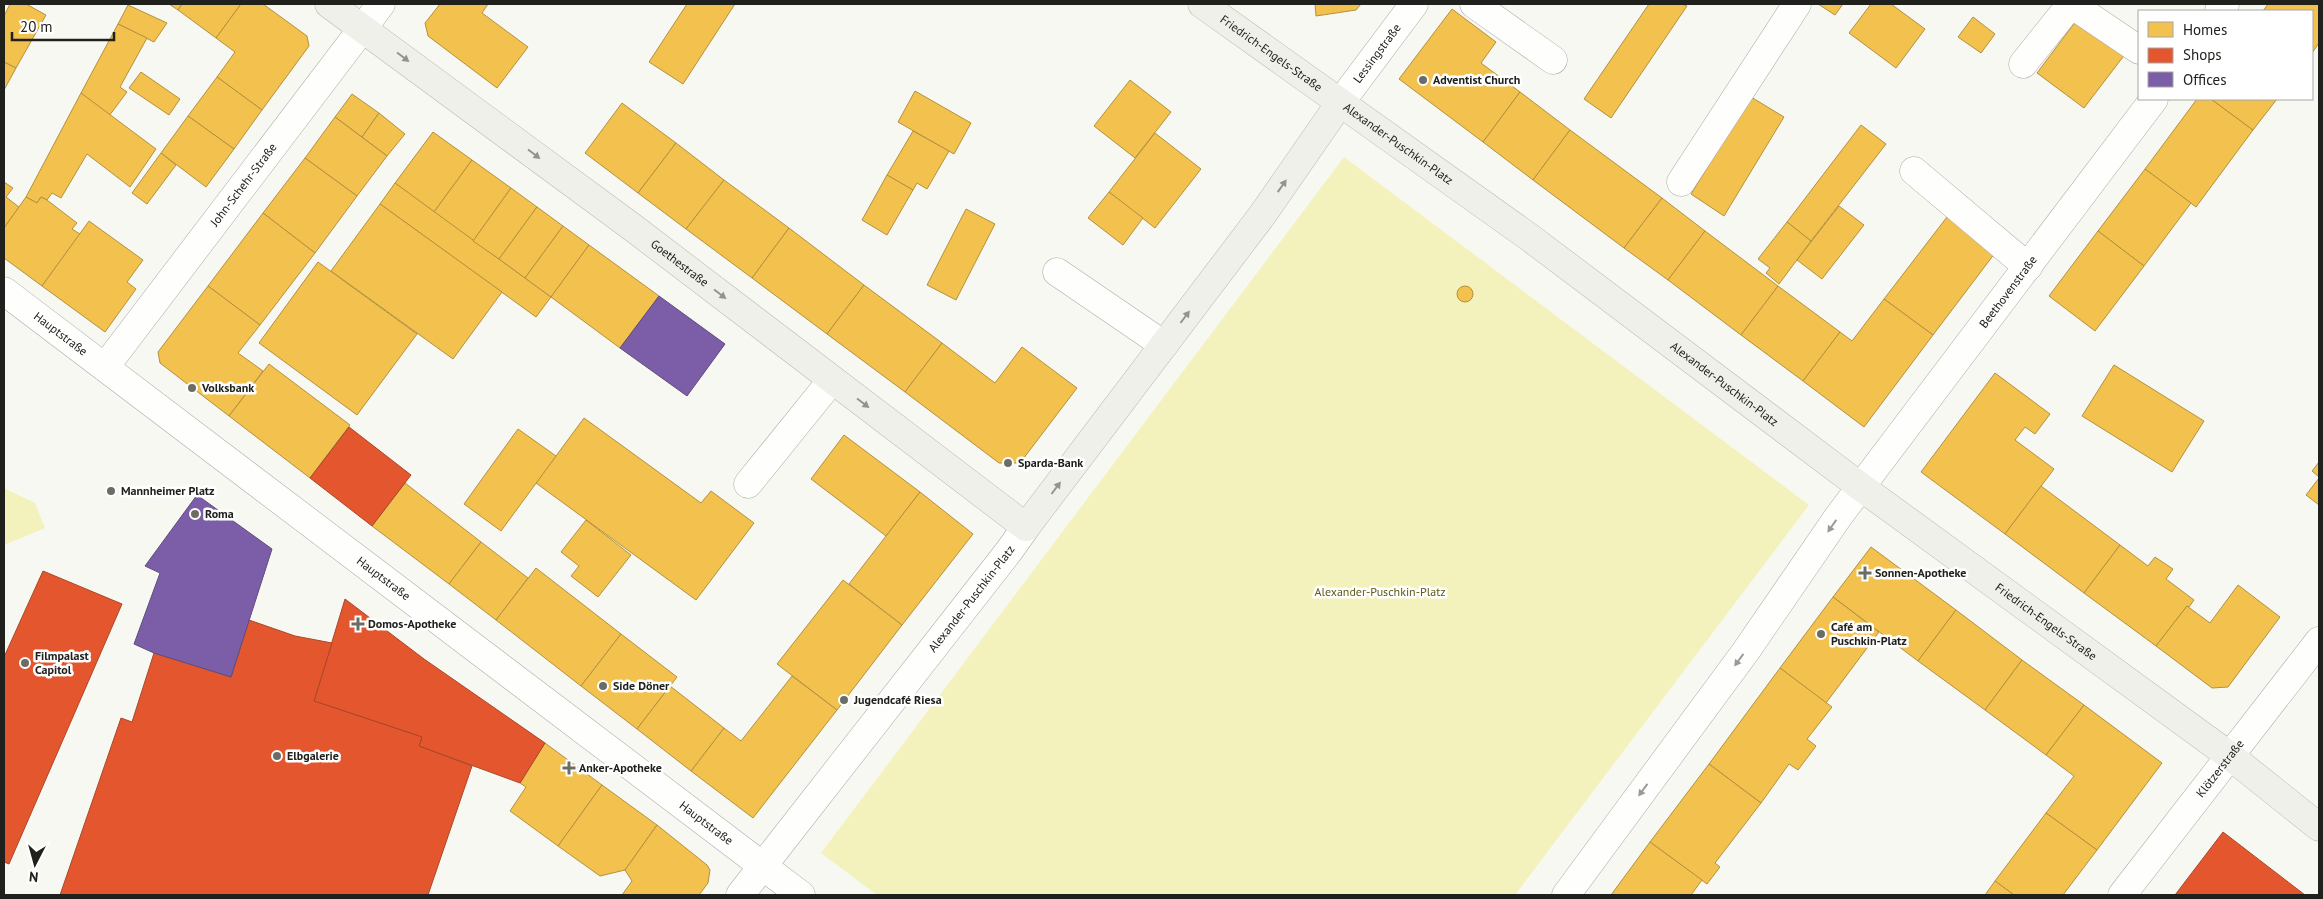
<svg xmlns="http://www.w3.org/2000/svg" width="2323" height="899" viewBox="0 0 2323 899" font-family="'PT Sans',sans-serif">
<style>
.green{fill:#f3f2bc}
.homes{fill:#f2c14e;stroke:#b3913f}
.shops{fill:#e4572e;stroke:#a94729}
.offices{fill:#7b5ea7;stroke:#604c7d}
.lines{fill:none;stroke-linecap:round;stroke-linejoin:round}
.minor-casing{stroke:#ababa6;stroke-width:29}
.major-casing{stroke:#b9b9ac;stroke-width:29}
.minor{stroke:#fefefd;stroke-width:28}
.major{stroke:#f0f0ea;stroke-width:28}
.oneway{fill:#92938d}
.oneway2{fill:#9a9b98}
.poi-dot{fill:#6c6c67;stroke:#fff;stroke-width:2}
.labels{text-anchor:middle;stroke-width:5;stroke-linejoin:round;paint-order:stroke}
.street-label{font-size:12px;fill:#20211c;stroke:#fff}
.poi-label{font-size:12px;font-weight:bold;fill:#20211c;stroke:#fff;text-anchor:start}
.park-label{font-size:12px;fill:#5d5b13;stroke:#fff}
</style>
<rect width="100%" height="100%" fill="#f8f8f2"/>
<!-- green -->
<g class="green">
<path d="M1344,157L1809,505L1515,895H877L821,853Z"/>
<path d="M4,488L35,503L45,528L4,545Z"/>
</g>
<!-- homes -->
<g class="homes">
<path d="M10,4H26L46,15L16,68L4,62V16Z"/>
<path d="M169,4H182L178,10Z"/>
<path d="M182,4H241L216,38L178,10Z"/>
<path d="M241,4H263L307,36L309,46L262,110L217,77L235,52L216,38Z"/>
<path d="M440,4H488L482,13L528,47L497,88L428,36L425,23Z"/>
<path d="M687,4H735L683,84L649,62Z"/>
<path d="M1315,4H1361L1356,10L1316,16Z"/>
<path d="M1649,4H1682L1687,6L1611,118L1584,99Z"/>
<path d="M1818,4H1843L1835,15Z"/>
<path d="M1871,4H1891L1925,29L1896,68L1849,33Z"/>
<path d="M2268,4H2319V43L2312,53V11H2263Z"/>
<path d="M128,5L167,23L154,42L118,24Z"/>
<path d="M1452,9L1496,42L1481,63L1520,92L1483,142L1399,79Z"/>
<path d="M1973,17L1995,34L1981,53L1958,37Z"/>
<path d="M2079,17L2126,53L2084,108L2037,73Z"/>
<path d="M118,24L147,38L120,87L127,92L109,116L81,93Z"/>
<path d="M4,62L16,68L4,90Z"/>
<path d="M141,72L180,99L169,115L129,88Z"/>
<path d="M217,77L262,110L234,149L188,116Z"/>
<path d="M1130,80L1171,112L1135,158L1094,126Z"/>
<path d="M915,91L971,123L954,154L898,122Z"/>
<path d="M1520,92L1570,130L1533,180L1483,142Z"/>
<path d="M81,93L156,149L130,187L87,154L61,198L52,193L47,200L41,197L37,203L26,197Z"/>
<path d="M352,94L379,113L362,137L335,117Z"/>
<path d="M1751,97L1784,117L1724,216L1691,194Z"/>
<path d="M2197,99H2211L2253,130L2196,207L2145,169Z"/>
<path d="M2211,99H2277L2253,130Z"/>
<path d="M622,103L676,143L638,193L585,153Z"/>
<path d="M379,113L405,134L387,156L362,137Z"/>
<path d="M188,116L234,149L206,187L161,153Z"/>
<path d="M335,117L387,156L357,196L305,158Z"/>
<path d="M1861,125L1886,144L1811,241L1787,222Z"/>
<path d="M1570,130L1662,198L1624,248L1533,180Z"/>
<path d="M913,131L949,151L927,189L917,183L913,190L887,175Z"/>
<path d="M433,132L472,160L434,212L395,183Z"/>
<path d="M1155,133L1201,169L1155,228L1109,192Z"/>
<path d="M676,143L724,180L686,229L638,193Z"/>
<path d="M161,153L176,165L147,204L132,193Z"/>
<path d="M305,158L357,196L315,253L263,213Z"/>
<path d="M472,160L511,188L473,241L434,212Z"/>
<path d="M2145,169L2191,203L2144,266L2098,231Z"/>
<path d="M887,175L913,190L887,235L862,220Z"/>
<path d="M724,180L789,228L752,278L686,229Z"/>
<path d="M4,182L13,188L6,197L19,207L4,228Z"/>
<path d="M395,183L551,297L536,317L380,204Z"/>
<path d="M511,188L537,207L499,259L473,241Z"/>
<path d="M1109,192L1143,218L1123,245L1088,218Z"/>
<path d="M26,197L37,203L41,197L47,200L77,223L72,229L80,234L42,286L4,258V228Z"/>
<path d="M1662,198L1705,231L1668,280L1624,248Z"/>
<path d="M380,204L502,292L453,359L331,271Z"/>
<path d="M1839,206L1864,225L1822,279L1797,260Z"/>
<path d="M537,207L563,226L525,278L499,259Z"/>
<path d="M966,209L995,224L956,300L927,285Z"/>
<path d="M263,213L315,253L260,325L208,286Z"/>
<path d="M1947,217L1995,253L1933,335L1884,299Z"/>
<path d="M89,221L143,260L127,282L136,289L105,332L42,286Z"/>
<path d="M1787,222L1811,241L1779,284L1766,273L1770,268L1758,259Z"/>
<path d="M563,226L589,245L551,297L525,278Z"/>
<path d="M789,228L864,285L827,334L752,278Z"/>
<path d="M1705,231L1778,286L1741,335L1668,280Z"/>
<path d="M2098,231L2144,266L2095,331L2049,296Z"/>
<path d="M589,245L659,296L620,348L551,297Z"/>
<path d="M318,262L417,334L357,415L259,343Z"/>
<path d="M864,285L942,343L905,392L827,334Z"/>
<path d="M208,286L260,325L238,353L263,371L229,416L160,363L158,352Z"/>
<path d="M1778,286L1840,332L1803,381L1741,335Z"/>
<circle cx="1465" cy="294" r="8"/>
<path d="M1884,299L1933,335L1864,427L1803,381L1840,332L1852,341Z"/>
<path d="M942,343L995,383L1022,347L1077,388L1020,463H999L905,392Z"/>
<path d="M269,364L350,425L310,478L229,416Z"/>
<path d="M2114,365L2204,421L2172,472L2082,416Z"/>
<path d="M1995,373L2050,414L2035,434L2025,427L2015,440L2054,469L2005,534L1921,472Z"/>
<path d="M584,418L701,503L711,491L754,523L696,600L536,483Z"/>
<path d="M518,429L556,456L501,531L464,504Z"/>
<path d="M844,435L920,492L886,536L811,479Z"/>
<path d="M2319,462V477L2312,471Z"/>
<path d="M2319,478V505L2306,495Z"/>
<path d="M405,483L481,542L449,584L372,526Z"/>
<path d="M2041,486L2120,545L2084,593L2005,534Z"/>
<path d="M920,492L973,534L902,625L849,584Z"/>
<path d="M586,520L631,555L598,597L571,576L579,566L561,552Z"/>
<path d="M481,542L528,578L496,620L449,584Z"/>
<path d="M2120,545L2148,566L2155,557L2173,569L2166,579L2194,600L2189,607L2187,606L2156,646L2084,593Z"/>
<path d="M1871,547L1956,610L1918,661L1833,597Z"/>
<path d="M536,568L621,634L581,686L496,620Z"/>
<path d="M843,580L902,625L837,710L777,664Z"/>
<path d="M2238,585L2280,617L2228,687L2212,688L2156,646L2187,606L2210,623Z"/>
<path d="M1833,597L1879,632L1826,703L1780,668Z"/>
<path d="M1956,610L2022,660L1985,710L1918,661Z"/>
<path d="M621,634L677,677L637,729L581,686Z"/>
<path d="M2022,660L2084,705L2046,755L1985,710Z"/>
<path d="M1780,668L1832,707L1807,739L1816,746L1798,770L1789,764L1761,803L1709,764Z"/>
<path d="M792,676L837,710L753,818L691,771L724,728L741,741Z"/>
<path d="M670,686L724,728L691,771L637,729Z"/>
<path d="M2084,705L2162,763L2097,850L2046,813L2074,776L2046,755Z"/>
<path d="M545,743L602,785L558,846L510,811L526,787L520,783Z"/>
<path d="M1709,764L1761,803L1715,863L1720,867L1707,884L1650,842Z"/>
<path d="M602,785L657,825L625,870L600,876L558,846Z"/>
<path d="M2046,813L2097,850L2063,895H2014L1995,881Z"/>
<path d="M657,825L707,865L710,870L708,883L699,895H622L632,881L625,870Z"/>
<path d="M1650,842L1702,880L1691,895H1611Z"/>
<path d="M1995,881L2014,895H1985Z"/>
</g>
<!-- shops -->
<g class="shops">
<path d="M349,427L411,475L372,526L310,478Z"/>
<path d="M43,571L122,604L9,864L4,862V657Z"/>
<path d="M345,599L424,659L545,743L520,783L419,746L422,737L314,701Z"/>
<path d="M249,620L295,636L332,643L314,701L422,737L419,746L472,766L428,895H60L121,718L132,722L154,653L231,677Z"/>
<path d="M2223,832L2305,895H2175Z"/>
</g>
<!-- offices -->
<g class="offices">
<path d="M659,296L725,344L687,396L620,348Z"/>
<path d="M197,495L272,549L231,677L154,653L134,644L160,573L145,566Z"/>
</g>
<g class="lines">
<defs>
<g id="minor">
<path d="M1474,4L1553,60"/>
<path d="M2219,11L2225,4"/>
<path d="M2023,64L2071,4L2139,50"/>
<path id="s1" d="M1340,103L1414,4"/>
<path d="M1914,171L2028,267"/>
<path d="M1681,182L1797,4"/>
<path d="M1057,272L1164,345"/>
<path id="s2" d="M4,291L801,895"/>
<path id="s3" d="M105,367L381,4"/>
<path d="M748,484L832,380"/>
<path id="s4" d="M740,895L1009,551L1026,527"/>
<path id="s5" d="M1566,895L1746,651L1838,517L2154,99"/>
<path id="s6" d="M2122,895L2319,641"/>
</g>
<g id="major">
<path id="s7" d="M329,4L632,227L1026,527L1263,214L1340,103"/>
<path id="s8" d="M1202,4L1529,237L1861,487L2230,756L2319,827"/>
</g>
</defs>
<!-- minor casing -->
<use href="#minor" class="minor-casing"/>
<!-- major casing -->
<use href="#major" class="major-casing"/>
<!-- minor -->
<use href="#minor" class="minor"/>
<!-- major -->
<use href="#major" class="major"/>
</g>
<!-- one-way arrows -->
<defs><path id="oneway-solid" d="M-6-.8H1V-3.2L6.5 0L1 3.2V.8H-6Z" transform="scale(1.25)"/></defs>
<g class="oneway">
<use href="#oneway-solid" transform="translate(403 57) rotate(37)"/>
<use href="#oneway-solid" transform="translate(534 154) rotate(37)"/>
<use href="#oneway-solid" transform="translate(1282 186) rotate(-55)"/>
<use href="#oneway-solid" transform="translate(720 294) rotate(37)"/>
<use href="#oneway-solid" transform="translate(1185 317) rotate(-53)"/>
<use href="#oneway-solid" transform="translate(863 403) rotate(37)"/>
<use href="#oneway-solid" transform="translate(1056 488) rotate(-53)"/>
</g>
<g class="oneway2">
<use href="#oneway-solid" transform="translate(1832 526) rotate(125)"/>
<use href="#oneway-solid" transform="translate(1739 660) rotate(126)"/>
<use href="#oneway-solid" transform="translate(1643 790) rotate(126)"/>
</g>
<!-- markers -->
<g class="poi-dot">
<circle cx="1423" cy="80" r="5"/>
<circle cx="192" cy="388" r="5"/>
<circle cx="1008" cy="463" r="5"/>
<circle cx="111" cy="491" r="5"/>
<circle cx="195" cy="514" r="5"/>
<path d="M1862.5 565.5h5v5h5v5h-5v5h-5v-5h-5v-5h5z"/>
<path d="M355.5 616.5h5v5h5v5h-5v5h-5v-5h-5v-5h5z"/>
<circle cx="1821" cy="634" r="5"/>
<circle cx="25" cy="663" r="5"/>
<circle cx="603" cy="686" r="5"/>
<circle cx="844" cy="700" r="5"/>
<circle cx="277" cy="756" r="5"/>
<path d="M566.5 760.5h5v5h5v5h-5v5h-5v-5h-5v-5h5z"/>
</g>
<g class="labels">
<!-- street labels -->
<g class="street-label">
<text dy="4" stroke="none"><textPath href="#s8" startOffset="85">Friedrich-Engels-Straße</textPath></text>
<text dy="4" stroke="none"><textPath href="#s1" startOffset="62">Lessingstraße</textPath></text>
<text dy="4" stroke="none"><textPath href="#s8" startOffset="241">Alexander-Puschkin-Platz</textPath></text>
<text dy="4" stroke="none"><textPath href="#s3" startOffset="229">John-Schehr-Straße</textPath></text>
<text dy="4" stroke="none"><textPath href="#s7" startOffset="436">Goethestraße</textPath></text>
<text dy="4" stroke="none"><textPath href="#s5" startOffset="748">Beethovenstraße</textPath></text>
<text dy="4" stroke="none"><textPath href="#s2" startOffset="71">Hauptstraße</textPath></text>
<text dy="4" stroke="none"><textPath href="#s8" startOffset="646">Alexander-Puschkin-Platz</textPath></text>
<text dy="4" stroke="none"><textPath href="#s2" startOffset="476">Hauptstraße</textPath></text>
<text dy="4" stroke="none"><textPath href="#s4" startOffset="376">Alexander-Puschkin-Platz</textPath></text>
<text dy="4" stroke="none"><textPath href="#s8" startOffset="1046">Friedrich-Engels-Straße</textPath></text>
<text dy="4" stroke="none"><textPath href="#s6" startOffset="160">Klötzerstraße</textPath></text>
<text dy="4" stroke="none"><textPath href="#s2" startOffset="881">Hauptstraße</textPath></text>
</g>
<!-- poi labels -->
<g class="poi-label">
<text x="1433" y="84">Adventist Church</text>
<text x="202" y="392">Volksbank</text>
<text x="1018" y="467">Sparda-Bank</text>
<text x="121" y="495">Mannheimer Platz</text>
<text x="205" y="518">Roma</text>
<text x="1875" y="577">Sonnen-Apotheke</text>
<text x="368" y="628">Domos-Apotheke</text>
<text x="1831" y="631">Café am<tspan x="1831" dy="14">Puschkin-Platz</tspan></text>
<text x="35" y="660">Filmpalast<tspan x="35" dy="14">Capitol</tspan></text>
<text x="613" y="690">Side Döner</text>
<text x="854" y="704">Jugendcafé Riesa</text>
<text x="287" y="760">Elbgalerie</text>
<text x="579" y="772">Anker-Apotheke</text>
</g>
<!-- park labels -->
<g class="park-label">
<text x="1380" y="596">Alexander-Puschkin-Platz</text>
</g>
</g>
<!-- border -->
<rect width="2323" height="899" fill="none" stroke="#20211c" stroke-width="10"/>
<!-- legend -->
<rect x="2138" y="10" width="175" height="90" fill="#ffffff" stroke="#a6a6a4"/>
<rect x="2148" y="22" width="25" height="15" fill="#f2c14e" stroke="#a6a6a4"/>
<text x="2183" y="35" font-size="15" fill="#20211c">Homes</text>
<rect x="2148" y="48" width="25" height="15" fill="#e4572e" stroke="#a6a6a4"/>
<text x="2183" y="60" font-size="15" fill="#20211c">Shops</text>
<rect x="2148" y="72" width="25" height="15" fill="#7b5ea7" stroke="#a6a6a4"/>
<text x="2183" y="85" font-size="15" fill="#20211c">Offices</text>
<!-- north arrow -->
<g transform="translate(35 864) rotate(186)" stroke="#ffffff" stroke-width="4" paint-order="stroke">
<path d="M0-4L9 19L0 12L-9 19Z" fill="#20211c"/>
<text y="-8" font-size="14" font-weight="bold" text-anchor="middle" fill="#20211c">N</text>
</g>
<!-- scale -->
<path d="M12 32v8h102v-8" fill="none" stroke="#20211c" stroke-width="2.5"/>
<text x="20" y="32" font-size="15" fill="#20211c" stroke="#ffffff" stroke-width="4" paint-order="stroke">20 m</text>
</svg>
